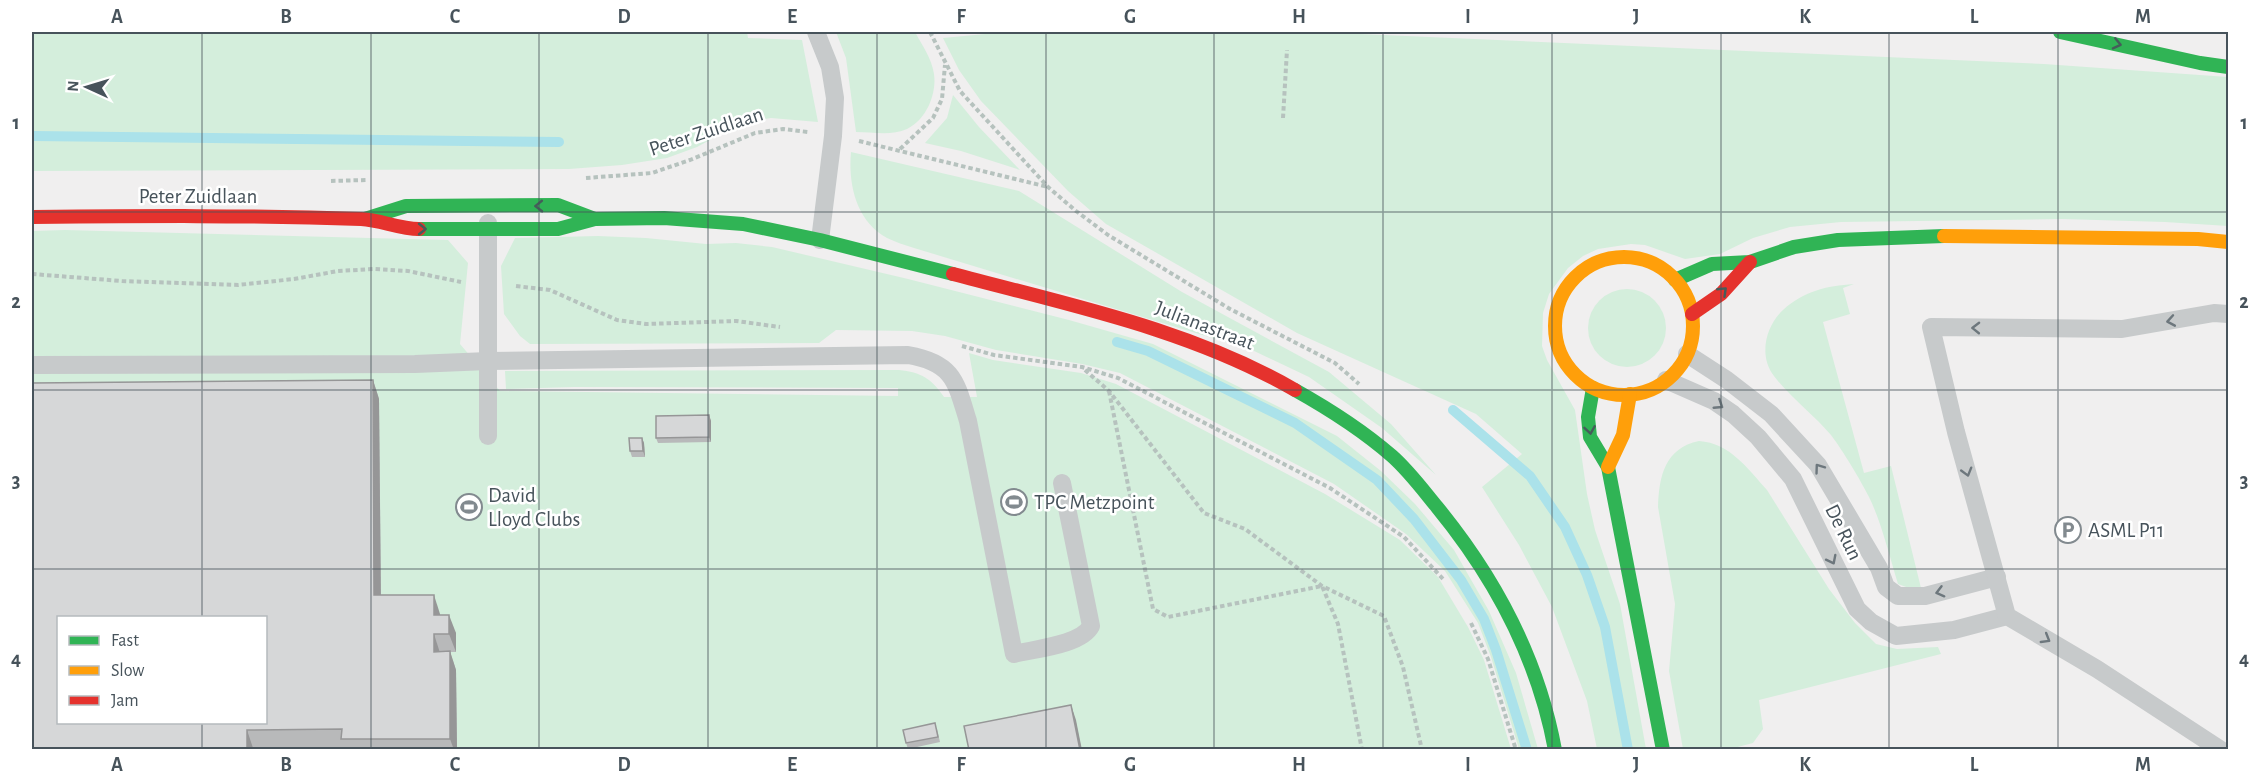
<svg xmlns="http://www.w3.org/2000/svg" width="2260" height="781" viewBox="0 0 2260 781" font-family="'Alegreya Sans',sans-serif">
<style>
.green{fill:#d4eedc;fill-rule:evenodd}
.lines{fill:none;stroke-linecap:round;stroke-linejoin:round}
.stream{stroke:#abe2ea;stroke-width:10}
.path{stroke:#b6c2be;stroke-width:4;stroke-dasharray:4.5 3;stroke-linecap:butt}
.lane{stroke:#c7cacb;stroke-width:18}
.fast{stroke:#30b455;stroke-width:14}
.slow{stroke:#ff9f0a;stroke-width:14}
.jam{stroke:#e5322d;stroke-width:14}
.wall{fill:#b8b9ba}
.shaded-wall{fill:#969697}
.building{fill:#d6d7d8;stroke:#969697;stroke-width:1.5;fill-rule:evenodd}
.oneway{stroke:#455d5a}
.oneway2{stroke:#6d777d}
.grid{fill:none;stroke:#47535b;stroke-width:1.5;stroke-opacity:0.55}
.labels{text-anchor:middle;stroke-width:5;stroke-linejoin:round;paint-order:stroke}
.street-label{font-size:21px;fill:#47535b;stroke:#fff}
.poi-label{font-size:21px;fill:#47535b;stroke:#fff;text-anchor:start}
.neatline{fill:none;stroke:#47535b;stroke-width:2}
.grid-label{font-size:20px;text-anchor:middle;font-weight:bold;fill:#47535b}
</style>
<rect width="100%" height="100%" fill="#f0efef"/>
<!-- green -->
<g class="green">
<path d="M32,32H747L748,38L802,40L818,122L771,118L741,123L697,147L667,158L622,165L569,169L32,171Z"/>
<path d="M836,32H915C922,45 932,59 934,74C937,94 926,120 907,129C892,136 872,132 856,132L846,58Z"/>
<path d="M1006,32H1315L2044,64L2228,77V226L2165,222L2062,219L1841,222L1790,227L1753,238L1720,254L1685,259L1645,245L1631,244L1598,249L1583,256L1568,268L1549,294L1543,313L1542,346L1547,360L1575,410L1587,494L1595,530L1620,604L1646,749H1597L1587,701L1552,607L1519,545L1482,487L1522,454L1476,414L1297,333L1106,224L1068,191L981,101L959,70L943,38Z"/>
<path d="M953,95L979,127L1020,170L961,151L925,143L947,118Z"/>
<path d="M851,152L1019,191L1182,292L1329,372L1391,424L1436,475L1382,428L1309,377L1252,350L914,248C905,245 895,242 887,238C856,221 848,184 851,152Z"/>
<path d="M65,230L448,240L468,263L460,344L500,391L898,396V388L574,387L506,389L505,371L899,370C921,372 932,379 944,397H977L969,353L993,360L1081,373L1116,384L1325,494L1400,540L1438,577L1468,627L1484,660L1511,749H32V231ZM58,618H266V722H58Z"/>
<path d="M598,236L646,238L706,244L736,243L772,247L908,279L1069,320L1153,344L1337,436L1381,471L1415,504L1454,550L1489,611L1516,673L1538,749H1519L1491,657L1478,623L1445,571L1406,534L1334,484L1120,373L1082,364L996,350L945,336L912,331L836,330L819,343L530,344L520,336L504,314L501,266L515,238Z"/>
<path d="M1854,284L1843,288L1850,314L1823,322L1864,473L1891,466L1921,588H1909L1898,584C1890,558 1881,521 1869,497C1860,479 1843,451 1831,435C1814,415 1789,396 1774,376C1758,355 1766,326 1783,310C1804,291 1826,286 1854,284Z"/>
<circle cx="1627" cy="328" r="39"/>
<path d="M1699,441C1730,443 1748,469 1767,490L1829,589L1855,623L1876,644L1897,649L1938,647L1941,654L1759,700L1763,729L1753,743L1730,749H1683L1669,671L1675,604L1658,507C1659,476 1665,448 1699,441Z"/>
</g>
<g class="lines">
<!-- stream -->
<g class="stream">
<path d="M32,136L559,142"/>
<path d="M1117,342L1148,351L1295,423L1377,480L1414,519L1461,580L1484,619L1496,650L1527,750"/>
<path d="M1453,410L1530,476L1565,527L1587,575L1605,627L1628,750"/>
</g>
<!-- path -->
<g class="path">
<path d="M930,32L960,91L1048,187L1076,211L1108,235L1230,309L1335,363L1359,384"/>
<path d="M1283,118L1287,50"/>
<path d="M859,141L1048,187"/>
<path d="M900,149L933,118L942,99L945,65"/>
<path d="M586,178L652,173L690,160L755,133L783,129L808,132"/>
<path d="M331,181L366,180"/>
<path d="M32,274L122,281L238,285L294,279L338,271L374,269L408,271L461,282"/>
<path d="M516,286L550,290L617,320L646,324L736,321L780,327"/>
<path d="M962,346L994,355L1082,367L1118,378L1330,488L1404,537L1443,579"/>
<path d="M1085,370L1109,391L1204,513L1245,529L1322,586L1384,616L1403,667L1422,750"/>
<path d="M1109,391L1153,609L1168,617L1322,586L1338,624L1362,750"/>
<path d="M1471,623L1488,659L1516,750"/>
</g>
<!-- lane -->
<g class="lane">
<path d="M816,32L830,67L835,98L833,136L820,240"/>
<path d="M1687,354L1727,380L1771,414L1818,465L1879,568L1886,587L1898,596H1925L1997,577"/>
<path d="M32,365L415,364L488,361L908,355C954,363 956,382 968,421L1014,654C1034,649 1081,645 1091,626L1062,483"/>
<path d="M1666,380L1714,401L1733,414L1758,437L1793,479L1857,609L1871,622L1896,636L1954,630L2007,616"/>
<path d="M488,436V223"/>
<path d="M2221,750L2097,669L2007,616L1956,432L1931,327L2122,329L2214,313L2228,314"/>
</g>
<!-- fast -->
<g class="fast">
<path d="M2060,32L2200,63L2228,67"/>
<path d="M365,219L406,206L558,205L595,219"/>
<path d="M419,229H558L595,219L664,218L743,224L820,240L953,274"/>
<path d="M1675,280L1712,264L1750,262L1794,247L1838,240L1944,236"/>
<path d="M1593,388L1588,417L1590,437L1608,467L1663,750"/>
<path d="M1295,390C1329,409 1362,430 1392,456C1409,471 1423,490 1437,507C1496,579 1538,658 1555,750"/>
</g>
<!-- slow -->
<g class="slow">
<path d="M1944,236L2198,239L2228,242"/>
<circle cx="1624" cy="326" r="69"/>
<path d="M1608,467L1623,435L1630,394"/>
</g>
<!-- jam -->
<g class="jam">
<path d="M32,217C142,216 251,215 361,219C381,220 399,229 419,229"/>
<path d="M953,274C1069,305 1189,329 1295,390"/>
<path d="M1692,314L1721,294L1750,262"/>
</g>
</g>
<!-- wall -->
<g class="wall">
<path d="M373,380L379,399L381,595L440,614V615L456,633V652H450L456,670L457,750H345L344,747L32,750Z"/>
<path d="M709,415L711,421V442L658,443L656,438Z"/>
<path d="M642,438L644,443L645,457H632L630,451Z"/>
<path d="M937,729L940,742L908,749L906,743Z"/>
</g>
<!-- shaded-wall -->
<g class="shaded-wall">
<path d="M373,380L379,399L381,613L374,595Z"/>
<path d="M709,415L711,421V442L709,437Z"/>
<path d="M642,438L644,443L645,457L643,451Z"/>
<path d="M434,595L440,614L441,634L434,615Z"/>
<path d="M449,615L456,633V652L449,634Z"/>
<path d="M434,634L440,653L434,652Z"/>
<path d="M450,651L456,670L457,750H454L450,739Z"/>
<path d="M1071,705L1076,720L1082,750H1080Z"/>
<path d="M247,730L253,748V750H247Z"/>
</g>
<!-- building -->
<g class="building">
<path d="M373,380L374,595H434V615H449V634H434V652L450,651V739H341L342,729L247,730V750H32V383ZM58,618H266V723H58Z"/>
<path d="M709,415V437L656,438V416Z"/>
<path d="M629,438H642L643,451H630Z"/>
<path d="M1071,705L1080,750H969L964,726Z"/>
<path d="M935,723L938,737L906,743L903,730Z"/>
</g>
<!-- one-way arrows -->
<defs><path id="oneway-chevron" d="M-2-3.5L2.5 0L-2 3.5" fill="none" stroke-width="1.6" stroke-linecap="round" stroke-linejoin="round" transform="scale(1.5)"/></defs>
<g class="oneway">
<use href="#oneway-chevron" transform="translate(2117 44) rotate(13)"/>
<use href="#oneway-chevron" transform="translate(539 206) rotate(179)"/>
<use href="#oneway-chevron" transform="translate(422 229)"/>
<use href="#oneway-chevron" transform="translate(1723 291) rotate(-44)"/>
<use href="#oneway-chevron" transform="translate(1590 430) rotate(81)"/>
</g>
<g class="oneway2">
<use href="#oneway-chevron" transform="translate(2171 321) rotate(170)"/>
<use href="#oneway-chevron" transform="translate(1976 328) rotate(-179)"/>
<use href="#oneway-chevron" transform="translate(1719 405) rotate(33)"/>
<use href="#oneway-chevron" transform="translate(1819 468) rotate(-126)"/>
<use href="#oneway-chevron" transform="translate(1967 472) rotate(74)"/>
<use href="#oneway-chevron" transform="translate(1832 560) rotate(63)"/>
<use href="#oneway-chevron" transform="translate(1940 592) rotate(165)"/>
<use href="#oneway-chevron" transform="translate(2046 639) rotate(31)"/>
</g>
<!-- grid -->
<path class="grid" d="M202,32V618M371,32V750M539,32V750M708,32V750M877,32V750M1046,32V750M1214,32V750M1383,32V750M1552,32V750M1721,32V750M1889,32V750M2058,32V750M32,212H2228M32,390H2228M32,569H2228M202,722V750"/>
<!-- icons -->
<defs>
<symbol id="stadium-ring" viewBox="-11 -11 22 22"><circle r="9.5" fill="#fff" stroke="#828a8f" stroke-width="1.5"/><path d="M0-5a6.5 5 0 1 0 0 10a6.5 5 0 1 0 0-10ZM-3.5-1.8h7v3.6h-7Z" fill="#828a8f"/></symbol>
<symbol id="parking-ring" viewBox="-11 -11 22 22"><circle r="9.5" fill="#fff" stroke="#828a8f" stroke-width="1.5"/><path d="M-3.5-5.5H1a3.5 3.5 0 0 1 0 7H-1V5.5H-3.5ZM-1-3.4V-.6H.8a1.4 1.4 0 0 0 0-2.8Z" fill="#828a8f"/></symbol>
</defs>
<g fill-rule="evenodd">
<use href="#stadium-ring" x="999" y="487" width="30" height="30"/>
<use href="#stadium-ring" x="454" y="492" width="30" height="30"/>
<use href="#parking-ring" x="2053" y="515" width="30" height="30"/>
</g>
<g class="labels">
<!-- street labels -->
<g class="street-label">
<text transform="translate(706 131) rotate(-18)" y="7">Peter Zuidlaan</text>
<text x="198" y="203">Peter Zuidlaan</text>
<text transform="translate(1205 325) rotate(21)" y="7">Julianastraat</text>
<text transform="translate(1844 532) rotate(64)" y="7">De Run</text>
</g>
<!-- poi labels -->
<g class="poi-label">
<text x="488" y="502">David<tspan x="488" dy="24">Lloyd Clubs</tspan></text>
<text x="1034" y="509">TPC Metzpoint</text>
<text x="2088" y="537">ASML P11</text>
</g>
</g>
<!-- border -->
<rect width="2260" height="781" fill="none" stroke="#ffffff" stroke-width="66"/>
<!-- legend -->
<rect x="57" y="616" width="210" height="108" fill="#ffffff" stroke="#b5babd" stroke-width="1.5"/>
<rect x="69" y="636" width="30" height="9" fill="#30b455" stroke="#b5babd" stroke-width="1.5"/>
<text x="111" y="646" font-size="18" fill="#47535b">Fast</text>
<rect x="69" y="666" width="30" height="9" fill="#ff9f0a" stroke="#b5babd" stroke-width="1.5"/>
<text x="111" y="676" font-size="18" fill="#47535b">Slow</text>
<rect x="69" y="696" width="30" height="9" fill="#e5322d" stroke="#b5babd" stroke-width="1.5"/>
<text x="111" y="706" font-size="18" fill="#47535b">Jam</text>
<!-- north arrow -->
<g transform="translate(87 87) rotate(274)" stroke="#ffffff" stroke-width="4.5" paint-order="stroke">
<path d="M0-4.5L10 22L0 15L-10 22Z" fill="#47535b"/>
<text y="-9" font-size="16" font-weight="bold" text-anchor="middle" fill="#47535b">N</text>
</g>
<rect x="33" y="33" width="2194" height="715" class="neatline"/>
<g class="grid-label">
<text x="117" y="23">A</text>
<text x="286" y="23">B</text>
<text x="455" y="23">C</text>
<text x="624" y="23">D</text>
<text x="792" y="23">E</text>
<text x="961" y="23">F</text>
<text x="1130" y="23">G</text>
<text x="1299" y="23">H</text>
<text x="1468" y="23">I</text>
<text x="1636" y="23">J</text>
<text x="1805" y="23">K</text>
<text x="1974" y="23">L</text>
<text x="2143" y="23">M</text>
<text x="16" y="129">1</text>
<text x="2244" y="129">1</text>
<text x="16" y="308">2</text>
<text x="2244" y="308">2</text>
<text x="16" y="487">3</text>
<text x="2244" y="487">3</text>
<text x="16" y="665">4</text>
<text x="2244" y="665">4</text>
<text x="117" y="771">A</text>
<text x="286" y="771">B</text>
<text x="455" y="771">C</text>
<text x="624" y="771">D</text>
<text x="792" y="771">E</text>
<text x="961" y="771">F</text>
<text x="1130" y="771">G</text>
<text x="1299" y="771">H</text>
<text x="1468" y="771">I</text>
<text x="1636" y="771">J</text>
<text x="1805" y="771">K</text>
<text x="1974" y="771">L</text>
<text x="2143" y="771">M</text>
</g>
</svg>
